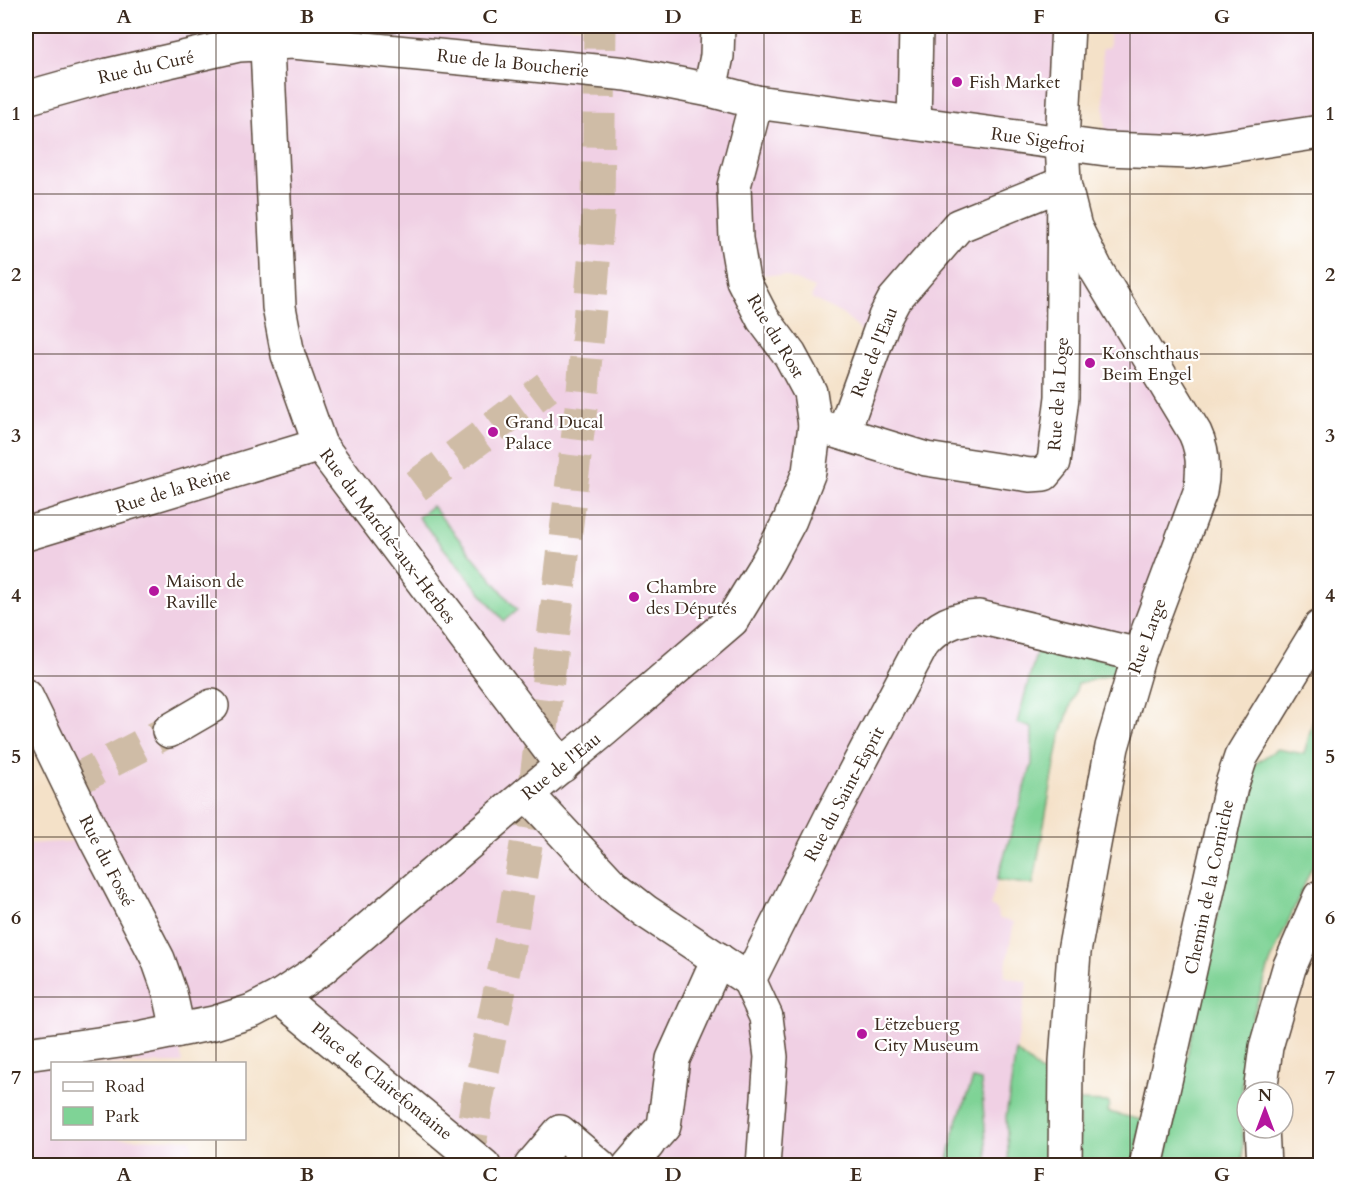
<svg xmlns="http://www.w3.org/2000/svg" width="1346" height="1191" viewBox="0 0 1346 1191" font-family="Cardo,serif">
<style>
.built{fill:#f0d0e4;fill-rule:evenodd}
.green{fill:#7fd396;stroke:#5d7e5a;stroke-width:1.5}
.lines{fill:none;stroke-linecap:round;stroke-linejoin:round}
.minor-tunnel{stroke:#cfbca6;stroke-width:33;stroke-dasharray:33 16;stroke-linecap:butt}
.major-tunnel{stroke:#cfbca6;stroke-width:33;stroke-dasharray:33 16;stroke-linecap:butt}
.minor-casing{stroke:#574538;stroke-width:36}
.minor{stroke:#fff;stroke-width:33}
.grid{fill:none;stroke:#3b2a1e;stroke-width:1.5;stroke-opacity:0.55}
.poi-dot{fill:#b5179e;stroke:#fff;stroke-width:2}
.labels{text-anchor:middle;stroke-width:4.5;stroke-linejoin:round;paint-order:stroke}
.street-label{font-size:18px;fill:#3b2a1e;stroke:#fff}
.poi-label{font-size:18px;fill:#3b2a1e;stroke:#fff;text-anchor:start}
.neatline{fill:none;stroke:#3b2a1e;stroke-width:2}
.grid-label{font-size:20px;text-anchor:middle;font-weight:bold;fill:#3b2a1e}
</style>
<rect width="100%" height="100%" fill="#fff"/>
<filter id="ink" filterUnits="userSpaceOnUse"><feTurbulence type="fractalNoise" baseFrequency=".0167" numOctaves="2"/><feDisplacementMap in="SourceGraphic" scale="12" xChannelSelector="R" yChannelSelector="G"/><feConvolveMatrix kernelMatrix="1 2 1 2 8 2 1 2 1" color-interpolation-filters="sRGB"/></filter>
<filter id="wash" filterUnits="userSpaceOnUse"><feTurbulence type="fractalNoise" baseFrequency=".008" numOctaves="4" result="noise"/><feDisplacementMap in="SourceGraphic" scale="24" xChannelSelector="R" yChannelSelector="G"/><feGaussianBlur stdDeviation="1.35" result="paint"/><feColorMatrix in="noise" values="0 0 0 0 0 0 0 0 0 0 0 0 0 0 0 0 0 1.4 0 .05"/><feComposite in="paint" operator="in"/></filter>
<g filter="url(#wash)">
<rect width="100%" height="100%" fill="#f4e1c8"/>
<!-- built -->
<g class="built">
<path d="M26,26H1068L1064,183L1201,452L1139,655L1043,632L1017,722L1033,728L1032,764L990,906L996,909L1000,919L1014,922L1004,976L1027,982L1006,1117L1009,1165H484L279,997L178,1030L182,1063L52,1064V1138L191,1139L195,1165H26V844L95,840L26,696ZM762,274L786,276L815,288L811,298L842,314L865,334L843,433L744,280Z"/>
<path d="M1109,26H1320V132L1106,149L1102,49L1109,47Z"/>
</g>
<!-- green -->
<g class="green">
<path d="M432,506L517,610L504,621L418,517Z"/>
<path d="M1039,643L1124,664L1121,672L1078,684L1060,737L1033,885L997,880L1032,764V728L1017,723Z"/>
<path d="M1320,696V849L1270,963L1248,1031L1242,1081L1243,1165L1163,1166L1249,768L1277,749L1304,754Z"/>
<path d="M1016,1051L1049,1079L1051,1165L1009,1166L1006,1117Z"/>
<path d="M973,1079L981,1081L988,1165H947L956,1124Z"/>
<path d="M1079,1101L1109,1102L1108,1112L1142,1120L1134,1165L1079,1166Z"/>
</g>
</g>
<g filter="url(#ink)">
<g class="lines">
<!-- minor-tunnel -->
<g class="minor-tunnel">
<path d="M416,486L547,387"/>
<path d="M68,784L169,731"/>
</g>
<!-- major-tunnel -->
<path class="major-tunnel" d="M467,1166L477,1100L510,941L533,803L583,391L598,215L600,26"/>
<defs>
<g id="minor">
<path d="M266,26L279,307L288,355L320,445L562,766"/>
<path d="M710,90L717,56L718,26"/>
<path d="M26,98L108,75L239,45L293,42L627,74L710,90L756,102L1106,149L1190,152L1320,132"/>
<path d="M914,123L916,26"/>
<path d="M815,425L926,459L1030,475L1044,474L1054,462L1062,397L1064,183L958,226L894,300L885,317L843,433"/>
<path d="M26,534L320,445"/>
<path d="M26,696L96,840L158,959L170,993L178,1030"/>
<path d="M169,731L212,706"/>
<path d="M527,794L613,886L645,911L749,980"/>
<path d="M749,980L832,815L922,645C938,626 954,618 979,617L1139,655"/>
<path d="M749,980L766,1017L771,1057L763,1166"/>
<path d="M279,997L484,1166"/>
<path d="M26,1054L134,1039L214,1023L252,1011L279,997L321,969L510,808L604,730L732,620L768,561L790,520L809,472L815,425L810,392L790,355L763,319L743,280L736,239L734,186L756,102"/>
<path d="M1260,1092L1266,1047L1289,968L1320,897"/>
<path d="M1262,1128L1264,1166"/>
<path d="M655,1136L664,1126L673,1059L718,959"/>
<path d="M531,1166L560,1132L600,1166"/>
<path d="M629,1166L648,1144"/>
<path d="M1065,1166L1066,1061L1074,952L1112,747L1139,655L1200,492C1204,472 1204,452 1195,433L1097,271L1075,227L1064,183L1062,142L1068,26"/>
<path d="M1146,1166L1231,787L1241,757L1320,627"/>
</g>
</defs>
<!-- minor casing -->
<use href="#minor" class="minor-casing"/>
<!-- minor -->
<use href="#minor" class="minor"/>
</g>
</g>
<!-- grid -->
<path class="grid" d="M216,26V1064M399,26V1166M582,26V1166M764,26V1166M947,26V1166M1130,26V1166M26,194H1320M26,354H1320M26,515H1320M26,676H1320M26,837H1320M26,997H1320M216,1138V1166"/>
<!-- markers -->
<g class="poi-dot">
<circle cx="957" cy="82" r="6"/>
<circle cx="1090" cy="363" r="6"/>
<circle cx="493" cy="432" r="6"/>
<circle cx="154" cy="591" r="6"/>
<circle cx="634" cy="597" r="6"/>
<circle cx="862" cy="1034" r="6"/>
</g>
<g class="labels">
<!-- street labels -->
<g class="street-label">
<text transform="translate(513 63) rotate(6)" y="6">Rue de la Boucherie</text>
<text transform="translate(146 67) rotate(-13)" y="6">Rue du Curé</text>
<text transform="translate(1038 140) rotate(8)" y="6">Rue Sigefroi</text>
<text transform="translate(776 336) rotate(59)" y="6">Rue du Rost</text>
<text transform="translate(874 352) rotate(-68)" y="6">Rue de l'Eau</text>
<text transform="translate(1058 394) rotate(-86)" y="6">Rue de la Loge</text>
<text transform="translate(173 490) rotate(-17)" y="6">Rue de la Reine</text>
<text transform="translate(388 536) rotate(53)" y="6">Rue du Marché-aux-Herbes</text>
<text transform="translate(1147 636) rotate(-70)" y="6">Rue Large</text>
<text transform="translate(561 766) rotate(-39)" y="6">Rue de l'Eau</text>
<text transform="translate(844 794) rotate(-62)" y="6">Rue du Saint-Esprit</text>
<text transform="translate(107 861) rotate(63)" y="6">Rue du Fossé</text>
<text transform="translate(1209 887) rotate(-78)" y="6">Chemin de la Corniche</text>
<text transform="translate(382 1081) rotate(39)" y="6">Place de Clairefontaine</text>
</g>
<!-- poi labels -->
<g class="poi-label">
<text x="969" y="88">Fish Market</text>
<text x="1102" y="359">Konschthaus<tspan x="1102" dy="21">Beim Engel</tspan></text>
<text x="505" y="428">Grand Ducal<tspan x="505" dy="21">Palace</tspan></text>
<text x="166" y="587">Maison de<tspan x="166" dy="21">Raville</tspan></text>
<text x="646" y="593">Chambre<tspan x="646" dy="21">des Députés</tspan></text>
<text x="874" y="1030">Lëtzebuerg<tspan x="874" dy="21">City Museum</tspan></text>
</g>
</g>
<!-- margin -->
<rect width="1346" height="1191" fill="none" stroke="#fff" stroke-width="66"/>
<!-- legend -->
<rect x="51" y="1062" width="195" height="78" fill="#ffffff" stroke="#b1aaa5" stroke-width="1.5"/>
<rect x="63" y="1082" width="30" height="9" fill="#ffffff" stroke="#b1aaa5" stroke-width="1.5"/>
<text x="105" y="1092" font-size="18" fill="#3b2a1e">Road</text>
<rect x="63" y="1107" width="30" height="18" fill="#7fd396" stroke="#b1aaa5" stroke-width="1.5"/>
<text x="105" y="1122" font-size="18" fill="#3b2a1e">Park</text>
<!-- north arrow -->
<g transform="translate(1265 1110)"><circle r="28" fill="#ffffff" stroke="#b1aaa5" stroke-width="1.5"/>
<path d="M0-4.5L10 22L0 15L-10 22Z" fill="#b5179e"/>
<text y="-9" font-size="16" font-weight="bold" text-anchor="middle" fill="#3b2a1e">N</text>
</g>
<rect x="33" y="33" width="1280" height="1125" class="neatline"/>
<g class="grid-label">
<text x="124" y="23">A</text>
<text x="307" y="23">B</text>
<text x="490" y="23">C</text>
<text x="673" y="23">D</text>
<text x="856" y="23">E</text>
<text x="1039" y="23">F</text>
<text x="1222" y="23">G</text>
<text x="16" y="120">1</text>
<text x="1330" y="120">1</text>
<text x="16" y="281">2</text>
<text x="1330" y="281">2</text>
<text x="16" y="442">3</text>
<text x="1330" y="442">3</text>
<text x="16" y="602">4</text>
<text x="1330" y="602">4</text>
<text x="16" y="763">5</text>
<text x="1330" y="763">5</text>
<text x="16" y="924">6</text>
<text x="1330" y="924">6</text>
<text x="16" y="1084">7</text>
<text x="1330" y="1084">7</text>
<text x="124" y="1181">A</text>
<text x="307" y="1181">B</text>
<text x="490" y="1181">C</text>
<text x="673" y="1181">D</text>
<text x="856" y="1181">E</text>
<text x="1039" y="1181">F</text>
<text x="1222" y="1181">G</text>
</g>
</svg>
